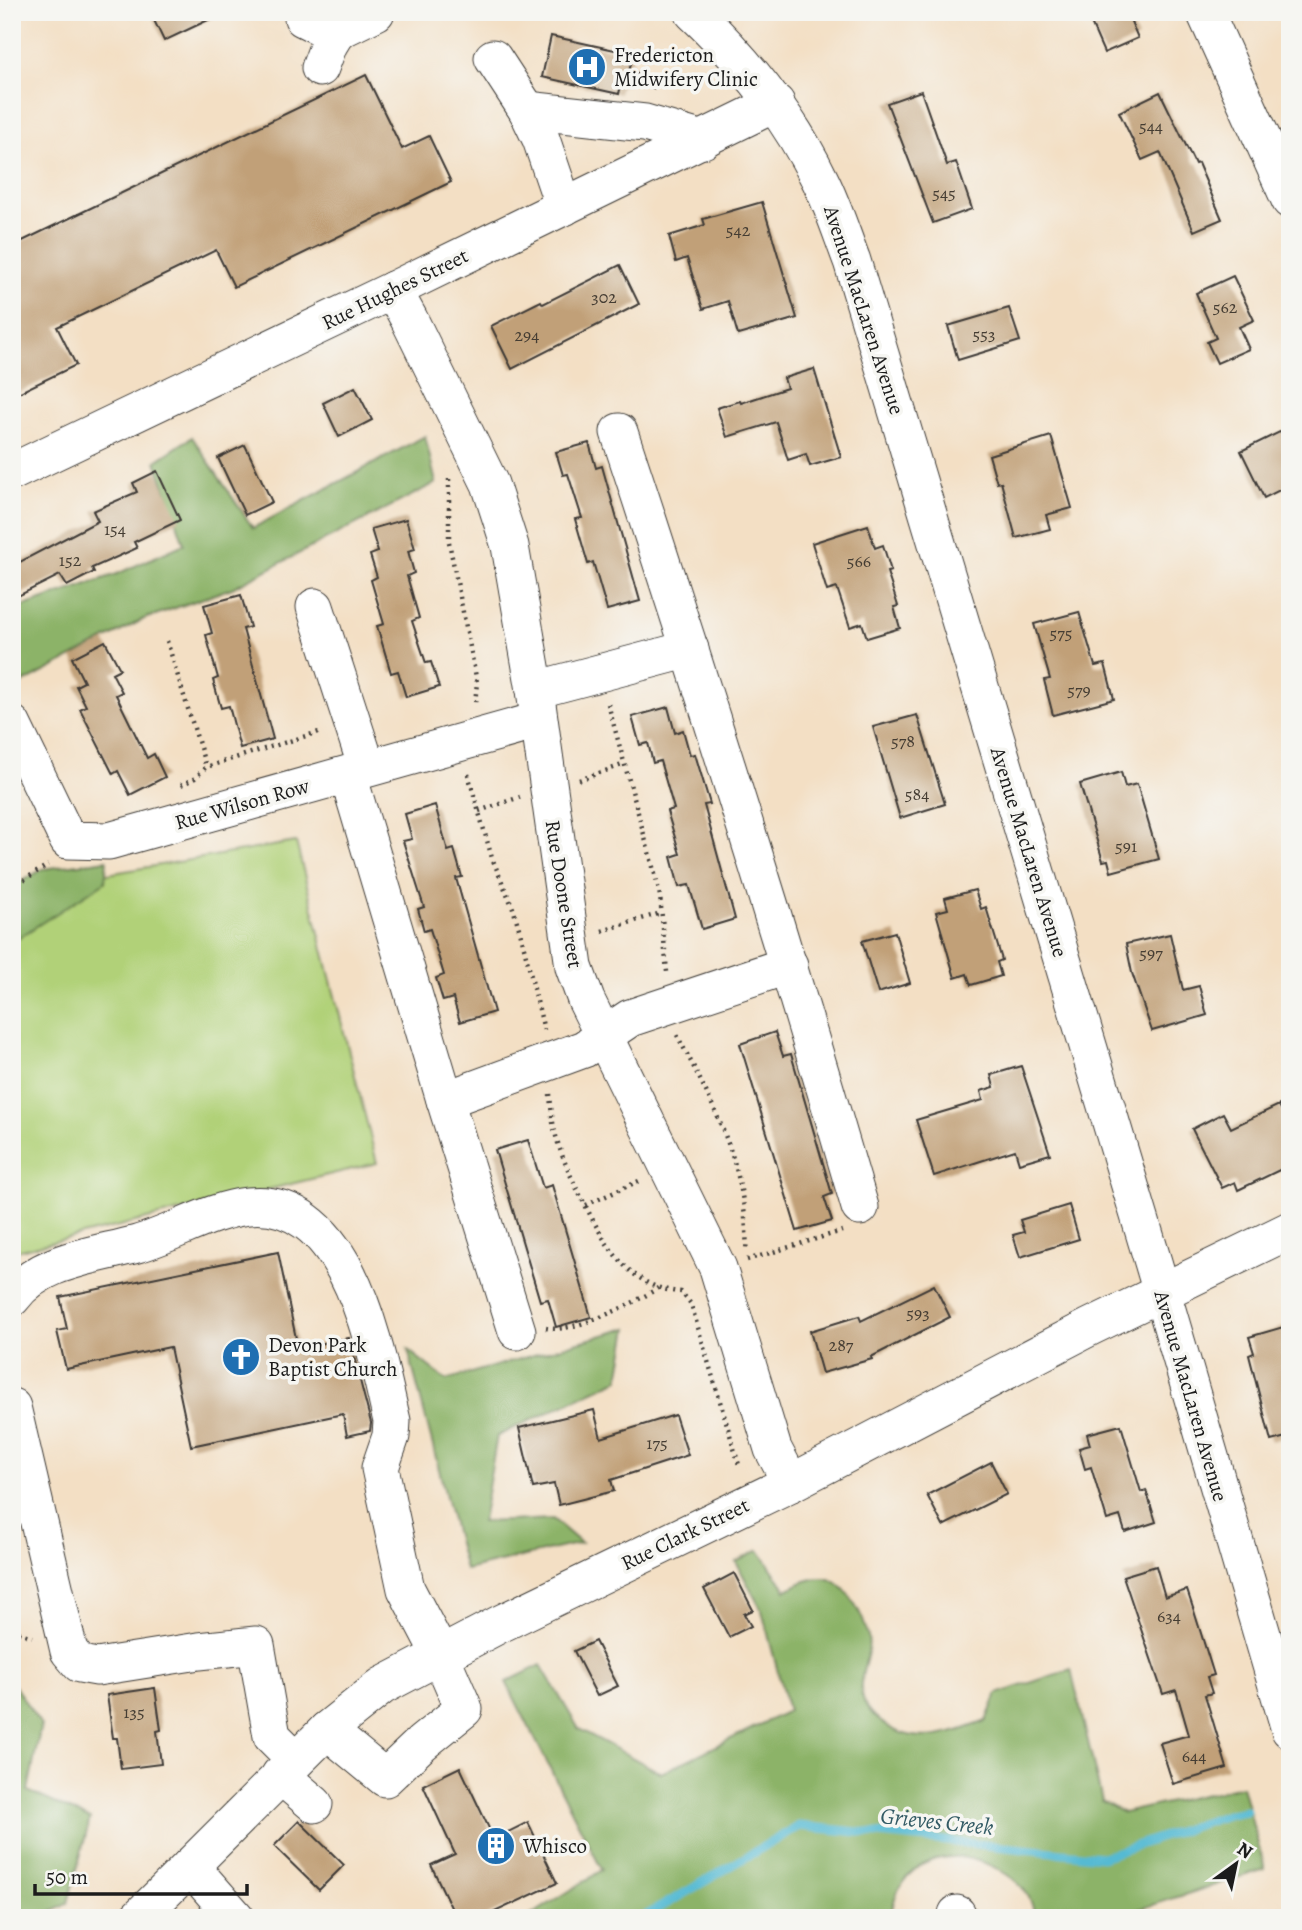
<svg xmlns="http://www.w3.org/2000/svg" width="1302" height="1930" viewBox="0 0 1302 1930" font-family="Alegreya,serif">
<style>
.green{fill:#b1d178;stroke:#66764a;stroke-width:2}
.forest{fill:#8cb368;stroke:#546842;stroke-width:2}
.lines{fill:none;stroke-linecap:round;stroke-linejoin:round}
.stream{stroke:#55bad3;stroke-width:9}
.building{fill:#c1a078}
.minor-casing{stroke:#3c3935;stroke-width:39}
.path{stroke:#3c3935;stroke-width:4.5;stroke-dasharray:2 5;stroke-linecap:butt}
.minor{stroke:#fff;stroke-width:37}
.labels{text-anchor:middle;stroke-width:7;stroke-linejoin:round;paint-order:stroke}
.number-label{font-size:18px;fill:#453d33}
.poi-label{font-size:21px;fill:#1c1c1c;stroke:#f6f6f2;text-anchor:start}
.street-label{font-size:21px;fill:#1c1c1c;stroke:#f6f6f2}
.water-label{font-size:23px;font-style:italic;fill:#335b65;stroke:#f6f6f2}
</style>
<rect width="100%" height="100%" fill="#f6f6f2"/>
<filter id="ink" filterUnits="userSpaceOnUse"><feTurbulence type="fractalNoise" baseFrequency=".0143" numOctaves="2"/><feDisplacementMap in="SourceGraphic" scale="14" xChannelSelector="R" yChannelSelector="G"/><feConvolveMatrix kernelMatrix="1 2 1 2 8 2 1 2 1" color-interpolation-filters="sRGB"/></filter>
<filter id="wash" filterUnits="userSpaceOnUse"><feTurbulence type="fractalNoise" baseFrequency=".00686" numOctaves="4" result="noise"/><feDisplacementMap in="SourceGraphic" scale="28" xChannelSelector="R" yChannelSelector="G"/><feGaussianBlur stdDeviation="1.57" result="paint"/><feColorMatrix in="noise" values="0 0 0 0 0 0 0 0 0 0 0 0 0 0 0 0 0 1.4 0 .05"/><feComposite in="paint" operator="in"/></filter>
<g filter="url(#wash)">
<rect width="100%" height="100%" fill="#f3dfc4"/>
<!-- green -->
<path class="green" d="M296,842L377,1163L12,1252V918L78,879Z"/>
<!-- forest -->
<g class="forest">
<path d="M425,436L436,483L232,588L144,619L12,689V610L117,574L184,544L156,461L192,437L253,528Z"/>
<path d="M107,860L105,882L12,942V887L43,869Z"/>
<path d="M628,1328L619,1379L497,1436L482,1522L553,1519L581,1543L465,1570L408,1350L446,1380Z"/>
<path d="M759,1550L786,1590C797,1585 808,1578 821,1578C845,1577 864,1616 868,1637C871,1653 862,1668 861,1684C860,1700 868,1711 880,1721C914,1748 949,1735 986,1721L997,1694L1071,1669L1102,1801L1123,1813L1242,1786L1265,1869L1112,1918H1035C1034,1913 1033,1907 1031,1902C1026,1888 1013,1878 1001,1871C954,1842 896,1858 891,1918H527L602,1870L506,1682L541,1665L579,1729L661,1773L788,1711L762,1611L736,1562Z"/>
<path d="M12,1682L41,1725L28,1791L90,1819L68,1903L41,1918H16L12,1895Z"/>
</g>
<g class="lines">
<!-- stream -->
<path class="stream" d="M642,1918L799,1826L1102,1857L1230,1814L1246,1811"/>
</g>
<g id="blocks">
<!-- building -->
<g class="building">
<path d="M150,12H225L164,41Z"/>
<path d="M1086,12H1127L1138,38L1104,53Z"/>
<path d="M551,36L633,54L626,86L621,85L619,94L542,77Z"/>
<path d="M366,75L402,149L429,136L451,182L234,287L216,250L57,327L76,365L12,396V246Z"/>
<path d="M921,91L947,165L956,162L972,209L933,223L887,103Z"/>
<path d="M1160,92L1195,164L1198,163L1222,219L1194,231L1160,152L1142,160L1119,112Z"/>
<path d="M762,202L797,318L738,335L728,301L703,309L687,258L676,262L669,236L705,225L703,219Z"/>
<path d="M620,265L639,304L512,369L491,326L541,301L543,304Z"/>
<path d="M1233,276L1254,320L1239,327L1249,349L1217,363L1207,342L1216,338L1196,293Z"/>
<path d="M1009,308L1020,341L958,360L948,326Z"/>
<path d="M814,369L841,457L810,466L806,454L788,460L776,422L727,437L717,408L740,401L741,403L787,388L784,378Z"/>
<path d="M355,387L372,420L339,437L323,403Z"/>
<path d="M1290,427V485L1264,498L1241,451Z"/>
<path d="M1051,436L1072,508L1046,515L1050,529L1016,538L1001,482L997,483L989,455Z"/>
<path d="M589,443L596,468L602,466L640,601L607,610L593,562L588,564L575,519L582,518L568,474L563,475L556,452Z"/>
<path d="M245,445L272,502L245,515L218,458Z"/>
<path d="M157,471L180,520L134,542L137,548L92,568L94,572L67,586L60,575L12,599V566L98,521L93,511L137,492L133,483Z"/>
<path d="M406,519L415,549L408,551L414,573L407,576L419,618L412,621L426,663L431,662L439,687L406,697L398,671L391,673L377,626L384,624L371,580L377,577L370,555L378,552L371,529Z"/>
<path d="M868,525L875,548L883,545L891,571L887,572L898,606L894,607L900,628L867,638L862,623L850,627L837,588L827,591L812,543Z"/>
<path d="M241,595L250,627L243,629L273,739L240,748L229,706L221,708L213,680L218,678L206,635L212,633L204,605Z"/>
<path d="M1079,612L1095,666L1105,664L1114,699L1053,715L1044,680L1050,679L1034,624Z"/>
<path d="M105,641L120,669L112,673L122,692L116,695L147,758L154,754L165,777L130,795L118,771L113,774L80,709L86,706L76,686L84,682L72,658Z"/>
<path d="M668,707L675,733L683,730L690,755L695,754L710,804L704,805L735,919L702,929L689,885L679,887L671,857L680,854L667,811L674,809L660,761L653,763L648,743L640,745L632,717Z"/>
<path d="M917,715L945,804L900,818L873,727Z"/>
<path d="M1121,772L1125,787L1137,784L1159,859L1111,872L1108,860L1103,861L1080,784Z"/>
<path d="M435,805L448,851L454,849L462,877L456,878L494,1012L460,1022L453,998L443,1001L436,978L444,975L430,929L424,931L418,909L424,907L403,841L412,839L405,814Z"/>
<path d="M975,890L981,909L986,907L1002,960L997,962L1001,976L971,985L967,974L955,978L936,912L948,909L945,898Z"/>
<path d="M895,932L910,983L878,993L862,941Z"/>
<path d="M1170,934L1183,990L1199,986L1207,1015L1152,1031L1132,973L1126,944Z"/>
<path d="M775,1032L783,1056L791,1054L832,1194L824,1197L832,1221L797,1231L740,1044Z"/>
<path d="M1021,1066L1050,1154L1019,1163L1015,1150L934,1176L916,1120L983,1100L981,1091L994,1087L991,1075Z"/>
<path d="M1279,1105L1290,1127V1165L1238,1190L1235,1182L1222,1188L1192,1129L1223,1113L1231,1128Z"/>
<path d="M528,1140L543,1188L552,1185L591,1317L556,1327L548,1299L540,1301L495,1150Z"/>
<path d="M1069,1205L1079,1239L1020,1257L1013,1235L1024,1232L1020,1220Z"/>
<path d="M278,1252L298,1348L349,1338L371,1423L370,1431L347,1436L343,1414L191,1446L170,1347L66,1369L57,1331L67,1329L60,1297Z"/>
<path d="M934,1285L950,1317L871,1357L872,1359L822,1373L810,1331L859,1316L861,1321Z"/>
<path d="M1290,1325V1436L1271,1441L1249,1355L1254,1353L1249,1337Z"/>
<path d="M594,1410L601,1438L675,1415L688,1455L611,1480L614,1491L559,1505L554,1484L533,1488L519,1428Z"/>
<path d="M1121,1425L1141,1492L1146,1490L1156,1522L1125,1532L1120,1516L1107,1520L1091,1467L1085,1469L1079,1448L1090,1445L1087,1434Z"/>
<path d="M991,1462L1007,1494L943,1526L927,1495Z"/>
<path d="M1156,1566L1165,1597L1187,1590L1194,1611L1214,1675L1207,1677L1212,1693L1205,1695L1227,1768L1173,1784L1160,1743L1189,1735L1176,1690L1163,1694L1123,1576Z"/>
<path d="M734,1573L753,1610L744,1614L751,1626L729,1637L704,1589Z"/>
<path d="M595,1641L618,1686L597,1696L574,1651Z"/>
<path d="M155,1688L161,1730L157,1731L161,1764L121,1769L117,1738H113L107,1695Z"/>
<path d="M460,1767L494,1839L528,1822L557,1883L482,1918H456L431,1865L455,1854L423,1785Z"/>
<path d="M299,1821L344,1865L319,1890L274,1846Z"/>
</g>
</g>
</g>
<g filter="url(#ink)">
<use href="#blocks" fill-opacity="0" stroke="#3c3935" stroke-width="2"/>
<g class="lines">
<defs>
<g id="minor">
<path d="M305,12L303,18L321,27L337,31L329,44L320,68"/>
<path d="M693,12C745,61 789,116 820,180C833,206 842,235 852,261L1153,1262L1290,1730"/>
<path d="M1205,12L1290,200"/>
<path d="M337,31L376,12"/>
<path d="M493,58L527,110L541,139L564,207"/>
<path d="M527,110L645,123L703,140"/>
<path d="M393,290L409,319L490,484L510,546L535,690L574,967L586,1000L718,1268L773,1449L791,1483"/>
<path d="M619,432C704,689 784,947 860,1207"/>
<path d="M12,472L393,290L776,103"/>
<path d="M315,607L367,768"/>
<path d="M535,690L690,649"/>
<path d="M12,724L68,840L109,841L537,721"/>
<path d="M348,775L445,1100L517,1331"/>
<path d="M445,1100L584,1049L630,1018L789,965"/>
<path d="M12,1298C39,1260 94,1256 137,1244C173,1234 211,1210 248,1206C349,1196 375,1349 392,1421L391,1436L380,1468L406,1589L440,1654L464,1709L422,1743L385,1778L327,1730"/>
<path d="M12,1407L69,1651L80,1664L97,1667L199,1651L256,1645L272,1736L296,1760"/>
<path d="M280,1775L314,1804"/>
<path d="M190,1866L236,1918"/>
<path d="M957,1914L958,1918"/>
<path d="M138,1918L327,1730L382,1686L500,1624L791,1483L1090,1327L1290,1230"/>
</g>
</defs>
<!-- minor casing -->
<use href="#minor" class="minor-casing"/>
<!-- path -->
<g class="path">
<path d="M629,72L654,78L652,91"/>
<path d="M449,479V542L477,682L475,704"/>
<path d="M167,641L206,767"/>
<path d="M608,704L656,878L660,896L667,972"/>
<path d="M468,774L492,858L513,908L521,935L544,1030"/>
<path d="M579,780L625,764"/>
<path d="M181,785L195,778L206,767L322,731"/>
<path d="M479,811L520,797"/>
<path d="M12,887L48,865"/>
<path d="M602,931L661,913"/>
<path d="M677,1035C708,1094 739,1151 745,1218C746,1229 747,1240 746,1251"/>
<path d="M550,1094C551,1107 552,1120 555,1132C560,1154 571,1177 581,1197C603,1240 626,1288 681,1292L691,1304L739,1465"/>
<path d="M586,1205L639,1181"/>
<path d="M747,1260L842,1231"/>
<path d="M546,1328C573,1334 635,1303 658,1288"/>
<path d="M12,1630L32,1637"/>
</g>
<!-- minor -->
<use href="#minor" class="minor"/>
</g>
</g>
<!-- icons -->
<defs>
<symbol id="hospital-disc" viewBox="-11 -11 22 22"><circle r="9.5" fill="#1f6fb2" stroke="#f6f6f2"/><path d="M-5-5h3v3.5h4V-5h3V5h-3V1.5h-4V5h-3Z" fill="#fff"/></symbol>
<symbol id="church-disc" viewBox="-11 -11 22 22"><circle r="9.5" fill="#1f6fb2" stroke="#f6f6f2"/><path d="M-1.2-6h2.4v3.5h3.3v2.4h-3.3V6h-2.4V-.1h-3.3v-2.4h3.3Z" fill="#fff"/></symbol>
<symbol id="building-disc" viewBox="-11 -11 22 22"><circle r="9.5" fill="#1f6fb2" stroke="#f6f6f2"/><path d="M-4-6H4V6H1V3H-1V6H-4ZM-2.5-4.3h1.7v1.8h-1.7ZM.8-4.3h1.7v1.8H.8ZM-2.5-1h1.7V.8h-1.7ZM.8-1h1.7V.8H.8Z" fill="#fff"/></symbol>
</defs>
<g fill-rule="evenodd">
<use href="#hospital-disc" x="565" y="45" width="44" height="44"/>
<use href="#church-disc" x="219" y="1335" width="44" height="44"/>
<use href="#building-disc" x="474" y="1824" width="44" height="44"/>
</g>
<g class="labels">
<!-- number labels -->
<g class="number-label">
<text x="1151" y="132">544</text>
<text x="944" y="199">545</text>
<text x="738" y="236">542</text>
<text x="604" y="303">302</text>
<text x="1225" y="313">562</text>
<text x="984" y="340">553</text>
<text x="527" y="341">294</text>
<text x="115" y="535">154</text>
<text x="70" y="566">152</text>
<text x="859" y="567">566</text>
<text x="1061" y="639">575</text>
<text x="1079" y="696">579</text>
<text x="903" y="747">578</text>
<text x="917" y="800">584</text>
<text x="1126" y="852">591</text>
<text x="1151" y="959">597</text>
<text x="918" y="1319">593</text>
<text x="841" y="1351">287</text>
<text x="657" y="1449">175</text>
<text x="1169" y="1622">634</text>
<text x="134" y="1718">135</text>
<text x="1194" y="1762">644</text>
</g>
<!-- poi labels -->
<g class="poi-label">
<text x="614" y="62">Fredericton<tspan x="614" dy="24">Midwifery Clinic</tspan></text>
<text x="268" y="1352">Devon Park<tspan x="268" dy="24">Baptist Church</tspan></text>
<text x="523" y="1853">Whisco</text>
</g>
<!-- street labels -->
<g class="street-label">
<text transform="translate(395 289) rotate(-26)" y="7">Rue Hughes Street</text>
<text transform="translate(864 310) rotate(72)" y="7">Avenue MacLaren Avenue</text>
<text transform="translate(242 804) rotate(-16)" y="7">Rue Wilson Row</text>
<text transform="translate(1029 852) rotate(73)" y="7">Avenue MacLaren Avenue</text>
<text transform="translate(564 894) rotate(81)" y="7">Rue Doone Street</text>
<text transform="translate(1191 1396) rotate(74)" y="7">Avenue MacLaren Avenue</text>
<text transform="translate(685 1534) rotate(-26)" y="7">Rue Clark Street</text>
</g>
<!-- water labels -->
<g class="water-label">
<text transform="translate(937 1821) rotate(6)" y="8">Grieves Creek</text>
</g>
</g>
<!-- margin -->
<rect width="1302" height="1930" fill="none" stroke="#f6f6f2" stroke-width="42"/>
<!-- north arrow -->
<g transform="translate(1236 1864) rotate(33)" stroke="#f6f6f2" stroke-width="5" paint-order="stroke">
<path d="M0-5L12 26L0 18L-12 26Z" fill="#1c1c1c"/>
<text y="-10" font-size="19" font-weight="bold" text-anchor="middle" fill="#1c1c1c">N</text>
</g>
<!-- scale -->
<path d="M35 1884v10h212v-10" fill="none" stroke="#1c1c1c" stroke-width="3.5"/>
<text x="46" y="1884" font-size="21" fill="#1c1c1c" stroke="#f6f6f2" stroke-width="5" paint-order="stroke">50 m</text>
</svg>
